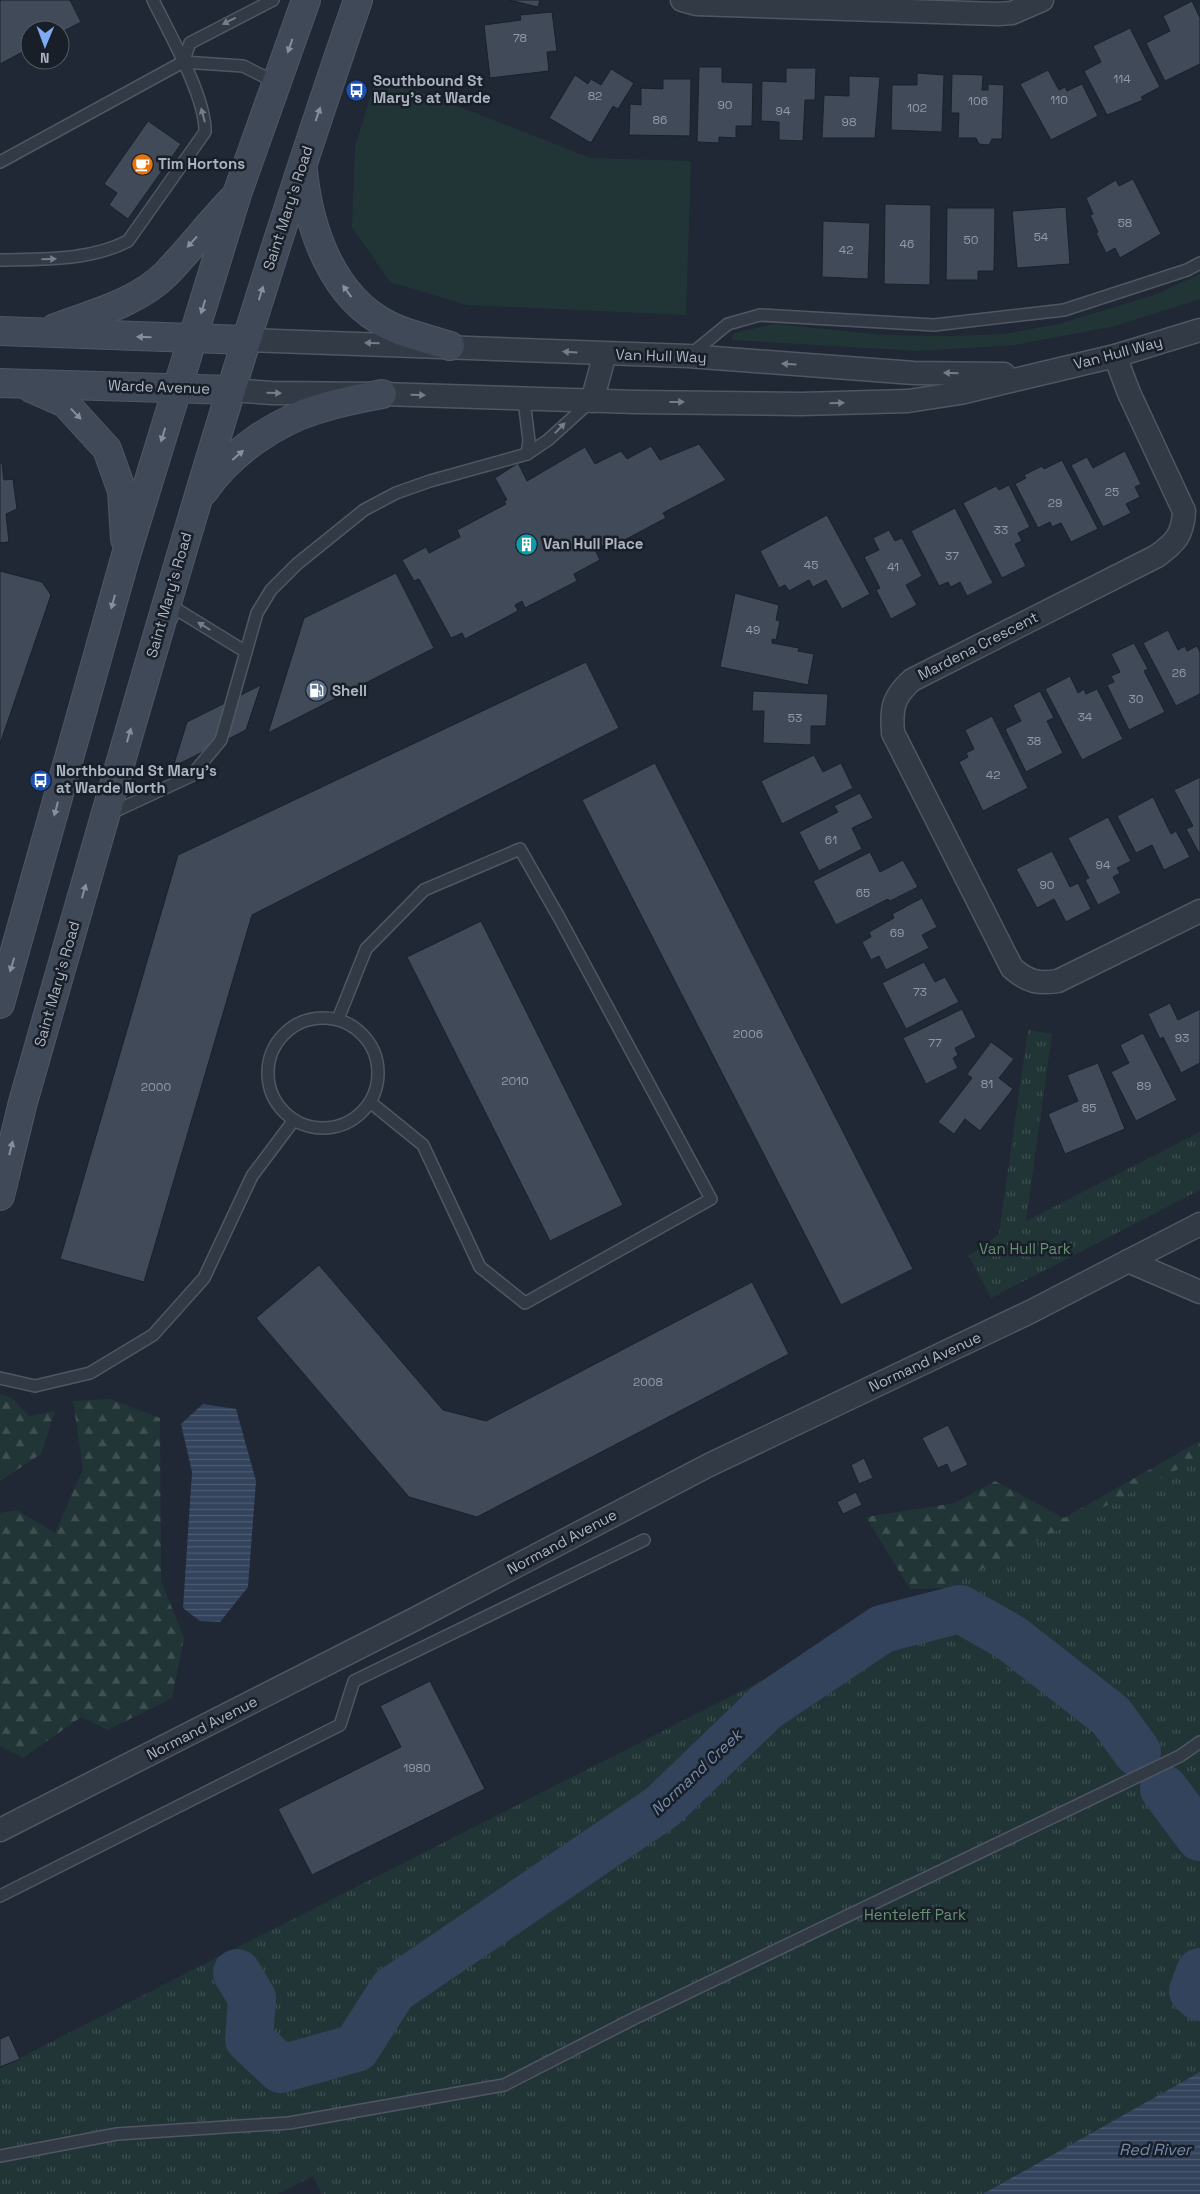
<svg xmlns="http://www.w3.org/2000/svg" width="1200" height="2194" viewBox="0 0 1200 2194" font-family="'Space Grotesk',sans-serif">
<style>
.grass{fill:#223536}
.forest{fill:url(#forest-firs)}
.park{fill:url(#park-tufts)}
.water{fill:url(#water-rules)}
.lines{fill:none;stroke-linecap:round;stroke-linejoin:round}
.river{stroke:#33435c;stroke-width:48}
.building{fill:#404a59;stroke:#1a212b}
.lane-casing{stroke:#505763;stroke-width:14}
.street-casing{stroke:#505763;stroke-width:25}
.secondary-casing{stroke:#505763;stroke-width:30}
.lane{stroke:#323a45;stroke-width:11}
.street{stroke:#323a45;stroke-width:22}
.secondary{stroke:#404958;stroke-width:28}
.oneway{fill:#757d8a}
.oneway2{fill:#868f9d}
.labels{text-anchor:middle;stroke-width:5;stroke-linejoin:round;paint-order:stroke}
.number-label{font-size:12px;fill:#919aa8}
.poi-label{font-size:15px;font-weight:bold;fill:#acb4c2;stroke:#181f29;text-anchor:start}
.street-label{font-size:15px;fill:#acb4c2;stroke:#181f29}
.park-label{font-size:15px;fill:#659170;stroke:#181f29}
.water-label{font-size:16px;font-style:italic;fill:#748baa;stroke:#181f29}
</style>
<defs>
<pattern id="forest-firs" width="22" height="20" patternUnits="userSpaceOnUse" patternTransform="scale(1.25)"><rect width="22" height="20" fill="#223536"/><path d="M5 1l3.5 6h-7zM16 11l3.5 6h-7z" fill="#3f5051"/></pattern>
<pattern id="park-tufts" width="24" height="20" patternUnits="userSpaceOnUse" patternTransform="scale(1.25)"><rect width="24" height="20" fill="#223536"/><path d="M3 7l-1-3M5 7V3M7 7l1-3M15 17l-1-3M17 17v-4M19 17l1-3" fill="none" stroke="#3f5051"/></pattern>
<pattern id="water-rules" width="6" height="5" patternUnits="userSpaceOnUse" patternTransform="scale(1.25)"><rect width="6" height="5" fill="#33435c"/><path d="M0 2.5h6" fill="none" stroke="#4e5c72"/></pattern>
</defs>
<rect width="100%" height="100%" fill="#1f2834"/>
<!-- grass -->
<g class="grass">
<path d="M377,75L591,158L691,161L686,315L467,305L390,282L352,227L355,147Z"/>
<path d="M1200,274V299L1115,326L1015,345L917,351L731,340L734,333L774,324L885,335L950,336L1004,334L1059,324L1154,295Z"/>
</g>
<!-- forest -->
<g class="forest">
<path d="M0,1394L12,1398L29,1416L55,1411L41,1454L0,1481Z"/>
<path d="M110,1399L160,1418L161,1581L184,1638L172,1698L108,1730L81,1717L23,1758L0,1746V1513L17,1510L55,1533L83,1469L73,1401Z"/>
<path d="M1200,1441V1636L976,1587L910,1589L866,1517L955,1503L995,1481L1064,1518Z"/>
</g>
<!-- park -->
<g class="park">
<path d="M1028,1030L1052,1034L1026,1221L1200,1132V1190L991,1298L969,1256L999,1234Z"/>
<path d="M1200,1458V2072L983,2194H322L313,2176L278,2194H0V2068Z"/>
</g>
<!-- water -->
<g class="water">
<path d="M203,1404L236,1409L256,1481L248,1587L220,1622L200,1621L183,1608L192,1472L181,1424Z"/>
<path d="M1200,2072V2194H983Z"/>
</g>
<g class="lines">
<!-- river -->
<g class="river">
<path d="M1164,1789L1200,1837"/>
<path d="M1200,1972L1193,1991L1200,1997"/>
<path d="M237,1973L252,1998L249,2039L281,2069L356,2048L393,1990L662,1807L766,1707L882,1629L960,1609L1011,1638L1111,1716L1137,1752"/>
</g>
</g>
<!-- building -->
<g class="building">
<path d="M0,0H70L81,22L60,33V30H30V48L0,64Z"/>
<path d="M509,0H540L538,7Z"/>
<path d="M1192,1L1200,18V64L1165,81L1146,43L1170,31L1163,16Z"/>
<path d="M552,12L557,51L547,52L549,71L490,78L484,25L521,20L520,15Z"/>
<path d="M1130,28L1160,87L1141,97L1143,100L1107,115L1084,71L1101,62L1093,46Z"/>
<path d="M699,67H722V82L753,83L752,126H736V138L719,137V143L697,142Z"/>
<path d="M786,68H816L815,100H805L803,141L779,140V122L761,121L762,81L786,82Z"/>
<path d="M611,69L634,83L618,109L613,106L591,143L549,118L575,75L588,84L591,79L601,85Z"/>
<path d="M1048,70L1059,90L1065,87L1067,91L1082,84L1098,116L1051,140L1020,84Z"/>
<path d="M917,73L944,75L942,132L891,130L892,85H917Z"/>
<path d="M952,74L983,75L982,90H988V84L1004,85L1002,139H992L989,145L979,144L976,138H958L959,113H951Z"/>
<path d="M849,76L880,77L875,138H822L824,95L849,96Z"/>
<path d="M663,79H691L690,136L629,135L630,104L641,105V88L663,89Z"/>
<path d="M148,121L181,144L128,219L109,205L117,193L104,184Z"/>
<path d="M1133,179L1161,234L1120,258L1115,248L1106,253L1096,233L1098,232L1090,215L1093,214L1086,198L1116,180L1119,186Z"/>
<path d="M885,204L931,205L930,285L884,284Z"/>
<path d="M1066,207L1070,264L1017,268L1012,211Z"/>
<path d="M947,208H995L994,271H978V280H946Z"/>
<path d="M823,221L870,223L868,279L822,277Z"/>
<path d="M699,444L726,480L663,513L666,518L613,546L611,541L595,550L600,560L574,574L577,581L525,608L522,601L515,605L518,611L465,639L462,633L451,638L419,579L414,581L402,560L426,547L429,553L460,537L457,530L506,504L504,501L507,500L495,478L518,463L527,481L585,447L595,464L621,451L627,459L651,446L660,460Z"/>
<path d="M1125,451L1141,484L1135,487L1140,497L1126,504L1131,513L1103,527L1071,465L1087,457L1093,468Z"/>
<path d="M1062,460L1098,529L1071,542L1061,523L1052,527L1050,522L1038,528L1015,484L1026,478L1024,475L1042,466L1044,469Z"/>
<path d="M0,463H2L4,480L13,479L17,509L6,514L9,542L0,543Z"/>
<path d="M1009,485L1030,527L1018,533L1022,541L1015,544L1026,566L1002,578L963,503L996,486L999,490Z"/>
<path d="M955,508L993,583L967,596L960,582L951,587L948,582L939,586L911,531Z"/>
<path d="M827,515L870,594L842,609L826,580L813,587L809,580L789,591L785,585L779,588L760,551Z"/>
<path d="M889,530L895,541L902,538L922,576L906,585L917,605L891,619L876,590L880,588L864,557L879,550L873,538Z"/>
<path d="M0,571L42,582L51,595L0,744Z"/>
<path d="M396,573L434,648L268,733L304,618Z"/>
<path d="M735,593L779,605L776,620L780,621L776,640L772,639V643L799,648L798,651L814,654L808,685L720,667Z"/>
<path d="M1168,630L1178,650L1185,646L1187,651L1197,646L1200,652V694L1176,706L1143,643Z"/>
<path d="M1134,643L1148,669L1144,671L1165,712L1129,730L1107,685L1114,682L1111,676L1120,672L1111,654Z"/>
<path d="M586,662L619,728L252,915L144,1282L60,1259L178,855Z"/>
<path d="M1070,676L1078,693L1084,689L1086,694L1097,689L1123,739L1082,760L1045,689Z"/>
<path d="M261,685L246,730L173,767L187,722Z"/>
<path d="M753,691L828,694L826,726H811V745L763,743L764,711H752Z"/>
<path d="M1040,691L1054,718L1047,721L1063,753L1026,772L1005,729L1021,721L1013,705Z"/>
<path d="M992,716L1028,788L983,811L959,762L968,757L966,753L974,749L965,730Z"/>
<path d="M814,755L823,772L841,763L853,788L782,824L761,781Z"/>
<path d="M655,763L913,1269L841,1305L582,800Z"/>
<path d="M1200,777V852L1199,853L1186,829L1193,826L1174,790Z"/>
<path d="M860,793L873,818L852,828L862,849L819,871L799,832L838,812L834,806Z"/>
<path d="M1153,797L1171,834L1176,831L1190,857L1164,870L1152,845L1136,853L1117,816Z"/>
<path d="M1108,817L1131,861L1117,868L1120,873L1113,877L1121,893L1098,905L1085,880L1089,878L1068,838Z"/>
<path d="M1052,851L1070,887L1078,883L1091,909L1066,922L1054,899L1037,908L1016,869Z"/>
<path d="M870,852L880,872L903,860L918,887L890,901L888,899L836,925L813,881Z"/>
<path d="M922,898L937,927L922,935L929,948L886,970L879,956L871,960L862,942L871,937L869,932L894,918L892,914Z"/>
<path d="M481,921L623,1205L550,1241L407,957Z"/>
<path d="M924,962L935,982L945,977L959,1002L906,1029L882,983Z"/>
<path d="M1170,1003L1178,1020L1200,1009V1063L1181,1073L1163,1037L1160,1039L1148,1014Z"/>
<path d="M962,1009L976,1037L955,1048L958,1055L953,1058L958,1068L926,1084L903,1038Z"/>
<path d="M1143,1033L1177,1100L1136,1121L1111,1072L1129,1063L1120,1045Z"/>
<path d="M991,1042L1014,1059L999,1078L1013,1089L980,1131L965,1119L954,1134L938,1122L972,1078L967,1074Z"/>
<path d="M1098,1063L1125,1129L1065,1154L1048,1114L1078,1101L1067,1075Z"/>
<path d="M319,1265L443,1410L486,1421L752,1282L789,1354L477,1517L409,1497L256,1318Z"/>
<path d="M948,1425L968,1465L951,1473L947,1464L938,1468L922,1438Z"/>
<path d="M864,1458L873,1478L859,1484L851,1465Z"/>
<path d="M856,1492L862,1505L843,1514L837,1502Z"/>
<path d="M430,1681L485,1789L312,1875L278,1809L401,1747L380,1706Z"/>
<path d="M9,2035L20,2059L0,2067V2039Z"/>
</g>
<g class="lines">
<defs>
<g id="lane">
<path d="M183,62L190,43L273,0"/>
<path d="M0,162L183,62L243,66L277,83"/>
<path d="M0,260C43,259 89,261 128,241L205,132C206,97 169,33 153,0"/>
<path d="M690,355L728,324L760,315L934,325L1064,310L1187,270L1200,263"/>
<path d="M524,400L529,441L527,454"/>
<path d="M171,619L176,609L246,652"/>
<path d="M109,814L191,776L221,740L257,613L271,590L297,564L364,510L396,493L430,481L527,454L548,440L590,402"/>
<circle cx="323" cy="1073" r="55"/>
<path d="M338,1019L366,949L424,890L520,849L560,919L711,1199L525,1303L480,1267L423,1145L370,1102"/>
<path d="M0,1378L35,1386L90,1373L153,1335L204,1278L252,1176L294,1120"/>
<path d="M0,1896L340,1725L354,1681L644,1540"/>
<path d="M0,2156L117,2134L289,2123L504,2085L635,2018L1180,1756L1200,1742"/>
</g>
<g id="street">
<path d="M682,0L696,4L998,14L1012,13L1042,0"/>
<path d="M246,340L688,356L914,373L1004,374"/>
<path d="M1115,356L1129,393L1184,511C1183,535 1175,543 1157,556L912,680C893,697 891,708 893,733L1012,968C1028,982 1038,984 1058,981L1200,911"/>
<path d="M231,390L272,393L382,394L636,402L801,404L908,401L960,393L1115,356L1200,330"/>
<path d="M592,401L605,354"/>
<path d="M1128,1261L1200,1292"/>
<path d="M0,1830L413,1620L709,1465L1030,1312L1200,1224"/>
</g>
<g id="secondary">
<path d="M303,171C309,229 332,297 388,325C407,335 430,339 450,346"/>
<path d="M55,328C92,314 137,303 166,274C189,250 210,223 233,199"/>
<path d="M0,331L246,340"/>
<path d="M0,383L231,390"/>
<path d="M31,388L65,403L107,449L122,491L125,539"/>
<path d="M204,491C230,453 275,422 318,409C338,402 361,398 382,394"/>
<path d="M0,1004L126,555L237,194L306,0"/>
<path d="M0,1196L23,1102C129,733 232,363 358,0"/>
</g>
</defs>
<!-- lane casing -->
<use href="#lane" class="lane-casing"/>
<!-- street casing -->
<use href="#street" class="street-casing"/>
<!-- secondary casing -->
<use href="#secondary" class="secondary-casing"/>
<!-- lane -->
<use href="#lane" class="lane"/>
<!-- street -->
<use href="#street" class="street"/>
<!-- secondary -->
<use href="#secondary" class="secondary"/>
</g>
<!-- one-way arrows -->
<defs><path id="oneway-solid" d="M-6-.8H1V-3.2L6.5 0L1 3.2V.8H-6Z" transform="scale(1.25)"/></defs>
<g class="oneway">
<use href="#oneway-solid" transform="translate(229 21) rotate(153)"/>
<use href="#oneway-solid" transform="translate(203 115) rotate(-105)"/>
<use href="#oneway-solid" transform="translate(49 259) rotate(-2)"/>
<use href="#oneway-solid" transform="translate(372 343) rotate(-178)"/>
<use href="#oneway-solid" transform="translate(570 352) rotate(-177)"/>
<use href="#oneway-solid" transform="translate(789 364) rotate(-176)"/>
<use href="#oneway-solid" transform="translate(951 373) rotate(-179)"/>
<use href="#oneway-solid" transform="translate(274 393) rotate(1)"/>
<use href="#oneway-solid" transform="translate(418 395) rotate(2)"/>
<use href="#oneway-solid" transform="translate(677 402)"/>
<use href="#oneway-solid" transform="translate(837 403) rotate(-1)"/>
<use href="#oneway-solid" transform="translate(560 428) rotate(-46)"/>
<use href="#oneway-solid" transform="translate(204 626) rotate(-148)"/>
</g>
<g class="oneway2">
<use href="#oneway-solid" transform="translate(290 46) rotate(109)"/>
<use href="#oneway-solid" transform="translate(318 114) rotate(-71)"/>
<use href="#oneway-solid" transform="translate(192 242) rotate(132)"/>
<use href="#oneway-solid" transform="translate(347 291) rotate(-126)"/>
<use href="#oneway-solid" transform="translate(261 293) rotate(-73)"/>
<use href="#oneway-solid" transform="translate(203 307) rotate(107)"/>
<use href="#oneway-solid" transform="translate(144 337) rotate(-178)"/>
<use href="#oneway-solid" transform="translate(76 414) rotate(46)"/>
<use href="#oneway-solid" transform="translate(163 435) rotate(107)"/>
<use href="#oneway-solid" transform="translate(238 455) rotate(-41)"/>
<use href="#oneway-solid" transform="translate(113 602) rotate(105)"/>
<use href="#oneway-solid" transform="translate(129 735) rotate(-74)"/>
<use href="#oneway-solid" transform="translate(56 809) rotate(105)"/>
<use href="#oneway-solid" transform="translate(84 891) rotate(-74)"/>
<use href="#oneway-solid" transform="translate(12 965) rotate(107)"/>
<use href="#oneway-solid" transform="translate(11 1148) rotate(-76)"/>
</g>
<!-- icons -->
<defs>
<symbol id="bus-disc" viewBox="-11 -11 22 22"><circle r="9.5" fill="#1a4fb4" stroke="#181f29"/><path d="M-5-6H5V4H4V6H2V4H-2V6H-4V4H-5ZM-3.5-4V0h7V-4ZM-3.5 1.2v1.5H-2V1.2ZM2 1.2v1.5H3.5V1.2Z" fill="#fff"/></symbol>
<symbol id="cafe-disc" viewBox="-11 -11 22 22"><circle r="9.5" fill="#e8710a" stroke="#181f29"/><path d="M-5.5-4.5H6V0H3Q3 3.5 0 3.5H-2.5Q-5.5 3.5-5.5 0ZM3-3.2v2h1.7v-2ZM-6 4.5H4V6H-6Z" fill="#fff"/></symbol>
<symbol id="building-disc" viewBox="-11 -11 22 22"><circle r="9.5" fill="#0f9aa8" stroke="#181f29"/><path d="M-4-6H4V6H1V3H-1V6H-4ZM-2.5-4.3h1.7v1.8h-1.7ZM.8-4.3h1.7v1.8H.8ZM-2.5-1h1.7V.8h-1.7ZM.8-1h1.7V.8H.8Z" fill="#fff"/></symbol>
<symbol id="fuel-disc" viewBox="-11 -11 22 22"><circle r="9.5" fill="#5c6f8a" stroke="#181f29"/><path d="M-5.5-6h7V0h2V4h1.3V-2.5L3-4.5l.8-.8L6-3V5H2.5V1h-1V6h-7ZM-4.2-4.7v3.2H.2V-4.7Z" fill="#fff"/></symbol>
</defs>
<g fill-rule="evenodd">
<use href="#bus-disc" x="344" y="78" width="25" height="25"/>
<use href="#cafe-disc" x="130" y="152" width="25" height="25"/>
<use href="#building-disc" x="514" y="532" width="25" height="25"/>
<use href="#fuel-disc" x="304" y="678" width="25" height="25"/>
<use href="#bus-disc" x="28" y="768" width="25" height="25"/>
</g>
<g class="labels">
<!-- number labels -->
<g class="number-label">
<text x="520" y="42">78</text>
<text x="1122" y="83">114</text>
<text x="595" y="100">82</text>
<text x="1059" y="104">110</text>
<text x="978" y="105">106</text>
<text x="725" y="109">90</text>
<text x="917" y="112">102</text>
<text x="783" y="115">94</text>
<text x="660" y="124">86</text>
<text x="849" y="126">98</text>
<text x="1125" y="227">58</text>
<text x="1041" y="241">54</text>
<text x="971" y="244">50</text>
<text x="907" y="248">46</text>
<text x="846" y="254">42</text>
<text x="1112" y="496">25</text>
<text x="1055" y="507">29</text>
<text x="1001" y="534">33</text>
<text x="952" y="560">37</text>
<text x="811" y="569">45</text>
<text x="893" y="571">41</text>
<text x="753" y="634">49</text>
<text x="1179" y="677">26</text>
<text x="1136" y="703">30</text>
<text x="1085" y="721">34</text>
<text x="795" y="722">53</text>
<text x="1034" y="745">38</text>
<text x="993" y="779">42</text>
<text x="831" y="844">61</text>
<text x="1103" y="869">94</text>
<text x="1047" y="889">90</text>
<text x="863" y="897">65</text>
<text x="897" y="937">69</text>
<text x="920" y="996">73</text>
<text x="748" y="1038">2006</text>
<text x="1182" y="1042">93</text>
<text x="935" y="1047">77</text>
<text x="515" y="1085">2010</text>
<text x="987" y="1088">81</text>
<text x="1144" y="1090">89</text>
<text x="156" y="1091">2000</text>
<text x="1089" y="1112">85</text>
<text x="648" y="1386">2008</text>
<text x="417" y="1772">1980</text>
</g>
<!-- poi labels -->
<g class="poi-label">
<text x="373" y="86">Southbound St<tspan x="373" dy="17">Mary's at Warde</tspan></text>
<text x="158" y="169">Tim Hortons</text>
<text x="543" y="549">Van Hull Place</text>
<text x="332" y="696">Shell</text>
<text x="56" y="776">Northbound St Mary's<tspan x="56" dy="17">at Warde North</tspan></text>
</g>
<!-- street labels -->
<g class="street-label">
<text transform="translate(288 208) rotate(-72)" y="5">Saint Mary’s Road</text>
<text transform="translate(1118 353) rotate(-15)" y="5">Van Hull Way</text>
<text transform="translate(661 356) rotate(2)" y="5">Van Hull Way</text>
<text transform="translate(159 387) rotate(2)" y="5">Warde Avenue</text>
<text transform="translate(169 595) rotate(-74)" y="5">Saint Mary’s Road</text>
<text transform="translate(978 646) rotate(-27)" y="5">Mardena Crescent</text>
<text transform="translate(57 984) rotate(-74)" y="5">Saint Mary’s Road</text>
<text transform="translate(925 1362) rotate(-25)" y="5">Normand Avenue</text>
<text transform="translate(562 1542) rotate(-28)" y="5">Normand Avenue</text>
<text transform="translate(202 1728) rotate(-27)" y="5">Normand Avenue</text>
</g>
<!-- park labels -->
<g class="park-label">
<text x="1025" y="1254">Van Hull Park</text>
<text x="915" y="1920">Henteleff Park</text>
</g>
<!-- water labels -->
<g class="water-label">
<text transform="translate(696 1772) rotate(-43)" y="6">Normand Creek</text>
<text x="1155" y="2155">Red River</text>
</g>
</g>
<!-- north arrow -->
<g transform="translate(45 45) rotate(181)"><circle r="24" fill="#181f29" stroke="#535b66"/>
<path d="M0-4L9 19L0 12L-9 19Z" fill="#7fabf4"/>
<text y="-8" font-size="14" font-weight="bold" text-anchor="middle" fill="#acb4c2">N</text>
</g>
</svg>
